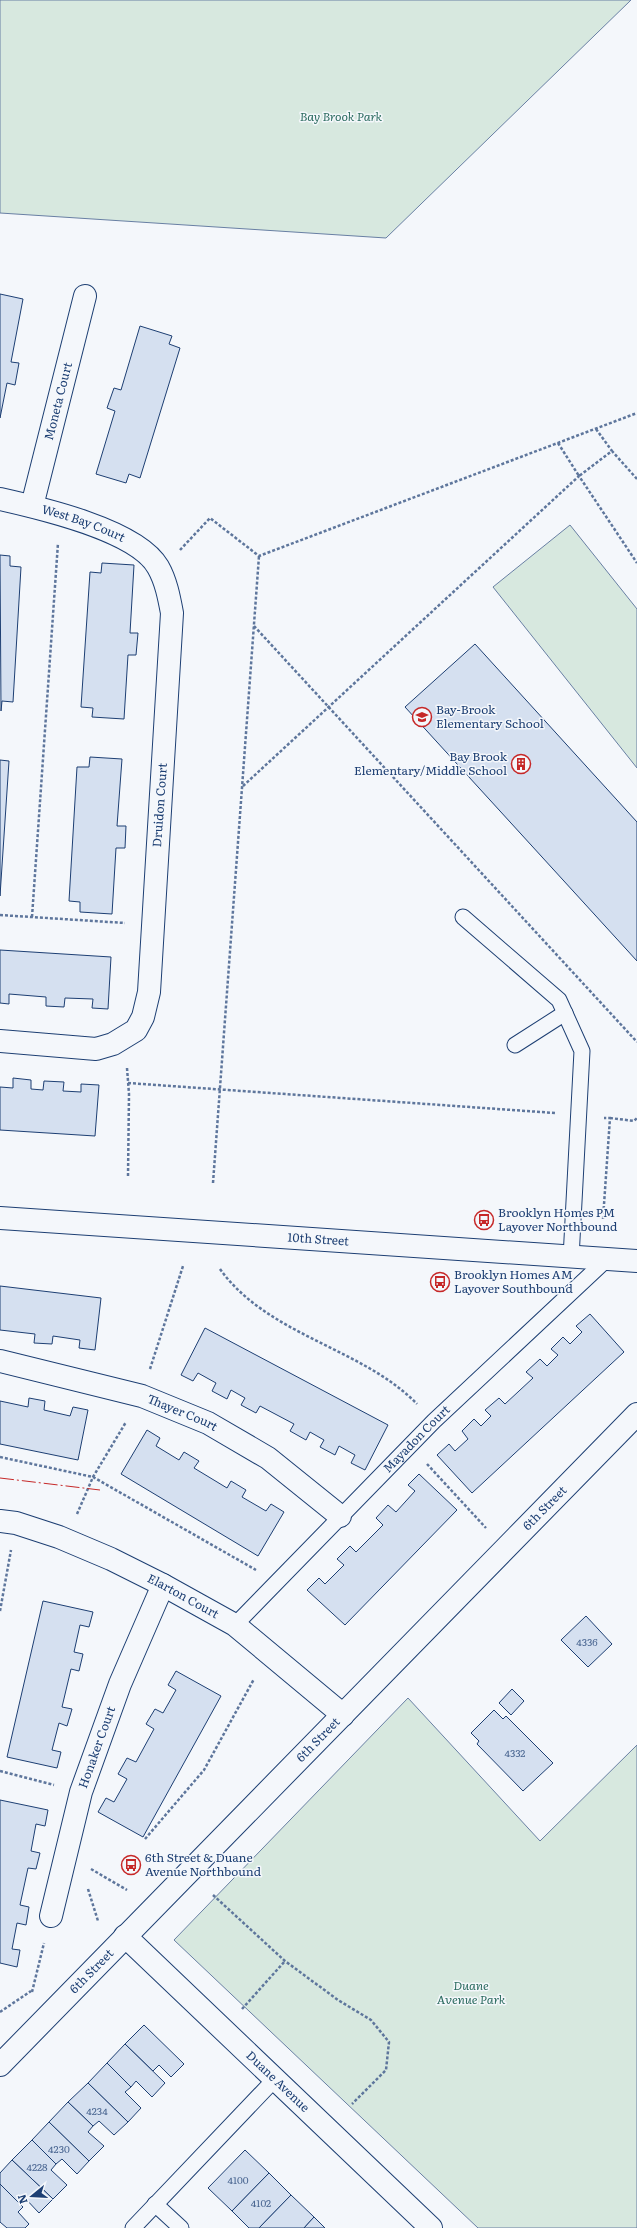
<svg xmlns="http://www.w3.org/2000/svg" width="637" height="2228" viewBox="0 0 637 2228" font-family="Literata,serif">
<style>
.green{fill:#d7e8df;stroke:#687fa3}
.building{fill:#d5e0f0;stroke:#1d3f73}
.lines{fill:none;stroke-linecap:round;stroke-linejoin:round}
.service-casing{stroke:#1d3f73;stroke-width:17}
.minor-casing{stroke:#1d3f73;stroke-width:24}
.tertiary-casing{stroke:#1d3f73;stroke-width:24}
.path{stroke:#5e769c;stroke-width:2.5;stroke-dasharray:3 2;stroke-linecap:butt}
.service{stroke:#f4f7fb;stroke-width:15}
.minor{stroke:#f4f7fb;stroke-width:22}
.tertiary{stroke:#f4f7fb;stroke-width:22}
.power{stroke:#c62828;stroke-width:1;stroke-dasharray:14 3 2 3;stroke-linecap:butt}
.labels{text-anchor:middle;stroke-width:3;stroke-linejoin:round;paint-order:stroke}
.number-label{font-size:10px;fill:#4b6792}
.park-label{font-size:12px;font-style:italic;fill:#2c6c60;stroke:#f4f7fb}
.street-label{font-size:12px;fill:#1d3f73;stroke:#f4f7fb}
.poi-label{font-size:12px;fill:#1d3f73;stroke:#f4f7fb;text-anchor:start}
</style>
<rect width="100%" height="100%" fill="#f4f7fb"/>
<!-- green -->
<g class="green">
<path d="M0,0H631L386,238L0,213Z"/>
<path d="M570,525L637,609V768L493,587Z"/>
<path d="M408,1698L540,1841L637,1745V2228H478L174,1940Z"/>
</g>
<!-- building -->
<g class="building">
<path d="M0,294L23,299L11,362L19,363L15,385L7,383L0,418Z"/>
<path d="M140,326L172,336L169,344L180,348L140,478L129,474L126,483L96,474L115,411L107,408L114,388L121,390Z"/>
<path d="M0,555L10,556V566L21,567L13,702L2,701L1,711Z"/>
<path d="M102,563L134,565L130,633H138L136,655H128L124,719L92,717L93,708L81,707L90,572L101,573Z"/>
<path d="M475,644L637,822V961L405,707Z"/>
<path d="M90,757L122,759L117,826H126L125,848H116L112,914L80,912V902L69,901L77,767H89Z"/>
<path d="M0,760L9,761L0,896Z"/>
<path d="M0,950L111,957L108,1009L92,1008L93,999L65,998L64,1007L46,1006V997L9,994V1004L0,1003Z"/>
<path d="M13,1078L31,1080V1089L43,1090L44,1081L64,1082L63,1091L81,1092V1084L99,1085L95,1136L0,1130V1087L13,1088Z"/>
<path d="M0,1286L101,1298L95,1350L79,1348L80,1340L53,1336L52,1344L34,1343L35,1334L0,1330Z"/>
<path d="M590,1314L624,1352L472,1493L437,1455L449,1444L455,1451L468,1439L462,1431L474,1419L481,1426L491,1416L485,1410L499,1398L505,1404L533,1378L526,1372L540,1359L547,1366L558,1355L551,1349L563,1337L570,1344L582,1332L576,1326Z"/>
<path d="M205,1328L388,1425L365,1470L351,1463L355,1455L339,1446L335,1455L320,1447L324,1440L310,1432L306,1440L290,1431L294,1424L260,1406L256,1413L241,1405L245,1398L231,1390L227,1399L212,1391L216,1383L198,1373L193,1381L181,1375Z"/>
<path d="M29,1398L45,1401L44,1410L70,1416L73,1407L88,1410L78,1460L0,1444V1401L28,1407Z"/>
<path d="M147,1430L160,1438L156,1446L179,1460L184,1452L199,1461L194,1468L227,1488L231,1481L246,1490L242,1497L266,1511L271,1504L284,1512L258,1556L121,1474Z"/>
<path d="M419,1474L457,1510L345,1625L307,1590L319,1578L325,1584L344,1565L337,1559L350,1546L356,1552L383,1525L376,1518L388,1505L396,1512L415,1491L408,1485Z"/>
<path d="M43,1601L93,1612L89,1627L80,1625L74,1652L83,1654L79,1671L71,1669L62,1707L72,1709L67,1726L59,1723L52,1750L61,1752L57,1768L7,1757Z"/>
<path d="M586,1616L612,1644L588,1667L561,1640Z"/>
<path d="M176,1671L221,1696L143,1837L98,1812L106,1798L114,1802L127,1779L118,1774L127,1758L136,1762L154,1729L146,1724L155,1709L163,1713L176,1690L168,1685Z"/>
<path d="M512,1689L524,1701L511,1715L499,1703Z"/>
<path d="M494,1710L503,1719L506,1716L553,1763L523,1791L477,1744L479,1741L471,1733Z"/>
<path d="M0,1800L48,1810L45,1826L36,1824L31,1851L40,1853L36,1869L28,1868L20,1905L29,1907L26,1925L17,1923L12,1949L20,1950L17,1967L0,1963Z"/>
<path d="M144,2025L184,2064L171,2077L159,2065L153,2071L125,2044Z"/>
<path d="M125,2044L165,2083L152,2097L136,2081L131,2087L107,2063Z"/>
<path d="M107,2063L131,2087L125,2092L141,2108L128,2122L88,2083Z"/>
<path d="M88,2083L128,2122L114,2135L99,2121L93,2126L68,2102Z"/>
<path d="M68,2102L93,2126L88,2132L104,2146L89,2161L49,2122Z"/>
<path d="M49,2122L89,2161L77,2174L62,2159L56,2164L32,2140Z"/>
<path d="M32,2140L56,2164L51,2170L67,2185L53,2199L12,2160Z"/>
<path d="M245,2150L269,2173L232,2211L208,2188Z"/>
<path d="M12,2160L53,2199L39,2213L24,2197L19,2203L0,2184V2173Z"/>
<path d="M269,2173L291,2195L259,2228H249L232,2211Z"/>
<path d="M0,2184L23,2207L18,2212L29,2224L25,2228H7L0,2222Z"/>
<path d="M291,2195L314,2217L304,2228H259Z"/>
<path d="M314,2217L325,2228H304Z"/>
</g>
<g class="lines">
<defs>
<g id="service">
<path d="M463,917L559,1000L582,1051L571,1258"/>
<path d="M515,1045L565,1013"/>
<path id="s1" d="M235,1625L434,1421L606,1260"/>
<path d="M155,2204L181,2228"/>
<path d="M133,2228L275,2079"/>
</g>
<g id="minor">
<path id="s2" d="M0,499C40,508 137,530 158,567C166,581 169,597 172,613L149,992L143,1017L136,1030L113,1044L96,1049L0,1041"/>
<path id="s3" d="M32,506L85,296"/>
<path id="s4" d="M0,1361L142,1396L208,1423L268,1458L340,1516"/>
<path id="s5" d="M0,1521L16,1523L59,1537L111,1559L163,1585L235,1625L343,1715"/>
<path id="s6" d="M51,1916L81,1792L120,1684L163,1585"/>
<path id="s7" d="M125,1936L431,2228"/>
<path id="s8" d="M0,2065L637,1414"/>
</g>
<g id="tertiary">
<path id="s9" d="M0,1218L637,1261"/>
</g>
</defs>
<!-- service casing -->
<use href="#service" class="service-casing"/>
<!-- minor casing -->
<use href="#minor" class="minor-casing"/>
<!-- tertiary casing -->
<use href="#tertiary" class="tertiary-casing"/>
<!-- path -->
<g class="path">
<path d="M596,429L612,451"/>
<path d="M558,443L579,476L612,451L637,479"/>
<path d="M180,550L210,518L259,556L637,413"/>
<path d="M254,626L637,1042"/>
<path d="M243,786L579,476L637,563"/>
<path d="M0,915L125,923"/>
<path d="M32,917L58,543"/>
<path d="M127,1068L129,1094L128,1177"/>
<path d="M128,1083L555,1113"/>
<path d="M610,1118L634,1121L637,1118"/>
<path d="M213,1183L259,556"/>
<path d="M603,1219L610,1118H604"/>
<path d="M220,1269C268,1336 363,1348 417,1404"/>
<path d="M150,1369L183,1266"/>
<path d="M0,1457L93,1477L256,1570"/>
<path d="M427,1464L486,1528"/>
<path d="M77,1514L93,1477L126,1422"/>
<path d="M0,1611L11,1550"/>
<path d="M0,1771L54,1785"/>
<path d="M145,1839L204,1770L254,1679"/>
<path d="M91,1869L127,1890"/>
<path d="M88,1889L98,1921"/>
<path d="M213,1895L285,1961L338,2000L371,2020L389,2042L386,2070L352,2104"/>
<path d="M32,1992L44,1943"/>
<path d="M242,2009L285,1961"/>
<path d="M0,2012L31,1991"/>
</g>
<!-- service -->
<use href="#service" class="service"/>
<!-- minor -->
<use href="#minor" class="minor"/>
<!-- tertiary -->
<use href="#tertiary" class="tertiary"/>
<!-- power -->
<path class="power" d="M0,1478L100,1490"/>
</g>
<!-- icons -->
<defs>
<symbol id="school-ring" viewBox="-11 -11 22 22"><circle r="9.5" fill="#f4f7fb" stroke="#c62828" stroke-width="1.5"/><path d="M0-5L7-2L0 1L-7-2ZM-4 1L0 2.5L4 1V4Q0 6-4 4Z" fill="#c62828"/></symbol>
<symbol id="building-ring" viewBox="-11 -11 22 22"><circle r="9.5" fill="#f4f7fb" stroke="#c62828" stroke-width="1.5"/><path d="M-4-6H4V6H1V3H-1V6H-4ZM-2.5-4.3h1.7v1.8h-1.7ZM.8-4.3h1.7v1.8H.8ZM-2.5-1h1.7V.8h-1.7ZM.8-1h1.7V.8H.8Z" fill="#c62828"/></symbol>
<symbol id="bus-ring" viewBox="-11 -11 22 22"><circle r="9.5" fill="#f4f7fb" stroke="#c62828" stroke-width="1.5"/><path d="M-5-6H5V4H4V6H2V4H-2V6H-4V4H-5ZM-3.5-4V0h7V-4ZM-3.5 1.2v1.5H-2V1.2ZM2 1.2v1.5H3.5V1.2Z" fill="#c62828"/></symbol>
</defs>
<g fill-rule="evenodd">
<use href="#school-ring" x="411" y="706" width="22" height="22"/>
<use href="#building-ring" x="510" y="753" width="22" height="22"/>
<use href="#bus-ring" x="473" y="1209" width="22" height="22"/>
<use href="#bus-ring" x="429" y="1271" width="22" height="22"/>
<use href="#bus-ring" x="120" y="1854" width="22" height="22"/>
</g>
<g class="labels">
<!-- number labels -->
<g class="number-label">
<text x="587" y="1646">4336</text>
<text x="515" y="1757">4332</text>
<text x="97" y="2115">4234</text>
<text x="59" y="2153">4230</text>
<text x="37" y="2171">4228</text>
<text x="238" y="2184">4100</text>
<text x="261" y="2207">4102</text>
</g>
<!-- park labels -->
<g class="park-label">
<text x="341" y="121">Bay Brook Park</text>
<text x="471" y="1990">Duane<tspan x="471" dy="14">Avenue Park</tspan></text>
</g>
<!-- street labels -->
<g class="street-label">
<text dy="4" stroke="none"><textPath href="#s3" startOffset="108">Moneta Court</textPath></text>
<text dy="4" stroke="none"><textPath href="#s2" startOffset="87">West Bay Court</textPath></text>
<text transform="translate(160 805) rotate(-86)" y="4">Druidon Court</text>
<text dy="4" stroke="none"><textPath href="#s9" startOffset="319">10th Street</textPath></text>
<text dy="4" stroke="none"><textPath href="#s4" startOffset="190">Thayer Court</textPath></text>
<text dy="4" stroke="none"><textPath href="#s1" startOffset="260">Mayadon Court</textPath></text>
<text dy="4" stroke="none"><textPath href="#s8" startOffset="779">6th Street</textPath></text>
<text dy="4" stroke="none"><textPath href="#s5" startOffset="199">Elarton Court</textPath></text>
<text dy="4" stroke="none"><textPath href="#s8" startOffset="455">6th Street</textPath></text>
<text dy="4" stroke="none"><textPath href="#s6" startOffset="175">Honaker Court</textPath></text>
<text dy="4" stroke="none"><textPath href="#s8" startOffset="131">6th Street</textPath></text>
<text dy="4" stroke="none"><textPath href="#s7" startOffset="211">Duane Avenue</textPath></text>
</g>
<!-- poi labels -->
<g class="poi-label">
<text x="436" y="714">Bay-Brook<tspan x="436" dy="14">Elementary School</tspan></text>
<text x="507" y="761" text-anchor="end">Bay Brook<tspan x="507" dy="14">Elementary/Middle School</tspan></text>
<text x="498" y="1217">Brooklyn Homes PM<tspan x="498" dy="14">Layover Northbound</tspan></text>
<text x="454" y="1279">Brooklyn Homes AM<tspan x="454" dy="14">Layover Southbound</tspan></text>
<text x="145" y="1862">6th Street &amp; Duane<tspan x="145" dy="14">Avenue Northbound</tspan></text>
</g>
</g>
<!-- north arrow -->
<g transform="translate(32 2196) rotate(252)" stroke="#f4f7fb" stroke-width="3" paint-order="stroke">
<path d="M0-3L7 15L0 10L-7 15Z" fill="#1d3f73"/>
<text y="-6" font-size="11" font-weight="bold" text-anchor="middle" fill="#1d3f73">N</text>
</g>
</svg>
